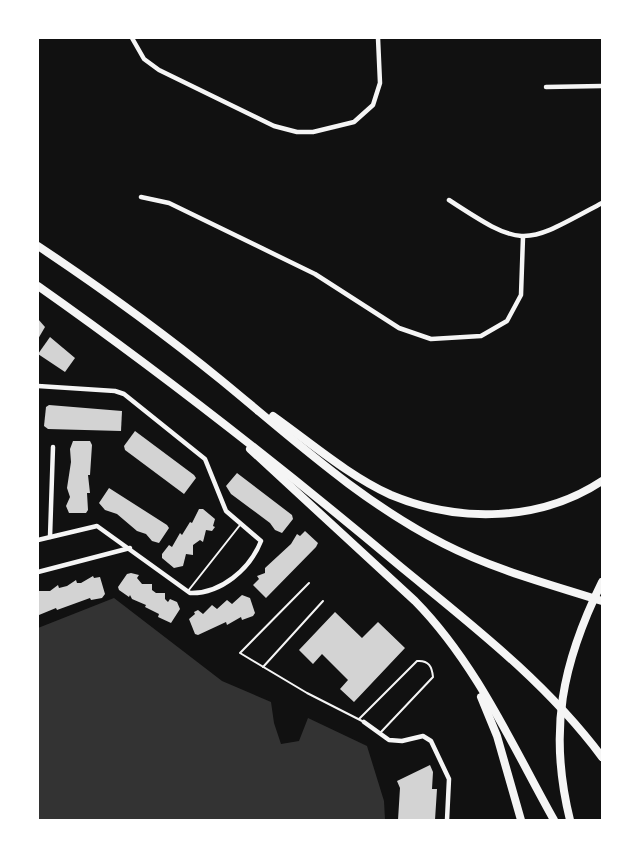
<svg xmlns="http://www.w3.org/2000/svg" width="640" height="858" viewBox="0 0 640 858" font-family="'Fira Sans Condensed',sans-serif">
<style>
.water{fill:#333}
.building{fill:#d3d3d3}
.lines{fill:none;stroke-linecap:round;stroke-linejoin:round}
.service{stroke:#f5f5f5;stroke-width:2}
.minor{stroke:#f5f5f5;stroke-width:4.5}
.motorway{stroke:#f5f5f5;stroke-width:8}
</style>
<rect width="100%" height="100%" fill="#111"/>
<!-- water -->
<path class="water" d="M114,598L222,681L271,702L274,723L281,744L299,741L308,718L367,746L384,801L385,820H38V628Z"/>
<!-- building -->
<g class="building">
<path d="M38,319L45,327L38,339Z"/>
<path d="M50,337L75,358L65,372L38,354Z"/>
<path d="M49,405L122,411L121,431L48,429L44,426L46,407Z"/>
<path d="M135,431L194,475L196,478L184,494L125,450L124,446Z"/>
<path d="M73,441H90L92,445L90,475H88L90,493H87L88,510L86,513H69L66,506L70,497L67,488L71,462L70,449Z"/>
<path d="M237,473L292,515L293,519L282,533L275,530L270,523L231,494L226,486Z"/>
<path d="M109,488L167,525L169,528L159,543L152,541L146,534L137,531L117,514L105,510L99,503Z"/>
<path d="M199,509H203L215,519L213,526L215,527L212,531L206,530L203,542L200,540L193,545V555L186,554L183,566L174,568L162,558V554L169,545L172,547L180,533L182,535L190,522L192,523Z"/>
<path d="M305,531L318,543L316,547L266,598L253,585L259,579L257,576L265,573V568L291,544L297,534L300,536Z"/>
<path d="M131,573L139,575L137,578L142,584H152V590L156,593H165V599L168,602L170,599L177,602L180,609L171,623L158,617L159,614L145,607L146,605L132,599L130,595L129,597L119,590L118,587L127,574Z"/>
<path d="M93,576L94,578L100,577L105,594L102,598L91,600L90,598L57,610L56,608L39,615L38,613V591H50L58,585L59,588L67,586L76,580L77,583H81Z"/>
<path d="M242,595L250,598L255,613L253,616L242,620L241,617L227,625L226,622L198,635L195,634L189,619L195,614L194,612L198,610L203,614L212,605L217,609L227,600L232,604Z"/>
<path d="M335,612L362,638L378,622L405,648L354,702L340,689L348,680L322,654L313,664L299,650Z"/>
<path d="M430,765L433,772L432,789H437L435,820H398L400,788L397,781Z"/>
</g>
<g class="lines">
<!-- service -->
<g class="service">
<path d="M309,583L240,653L307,693L364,722"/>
<path d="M188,591L240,525"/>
<path d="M263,667L323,601"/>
<path d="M359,719L417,661C429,660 432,667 433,677L381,732"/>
</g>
<!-- minor -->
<g class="minor">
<path d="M132,38L144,59L159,70L274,126L297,132H313L354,122L373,105L380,83L378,38"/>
<path d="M546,87L602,86"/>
<path d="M141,197L169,203L315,274L399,328L431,339L481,336L507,321L521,295L523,237"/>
<path d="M449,200C525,250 524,245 602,203"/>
<path d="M38,386L115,391L124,394L205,459L226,511L261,541C250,569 221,594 190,593L97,526L38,540"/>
<path d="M50,537L53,447"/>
<path d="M38,572L130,548"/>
<path d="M364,722L389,740L402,741L423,736L431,741L449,779L447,820"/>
</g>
<!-- motorway -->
<g class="motorway">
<path d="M38,246C101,288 162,332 221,380C293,439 361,502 444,544C495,570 549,584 602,601"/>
<path d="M38,286C163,374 284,469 401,567C473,626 546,682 602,757"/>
<path d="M273,416C311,443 349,476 391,495C458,523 540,522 602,481"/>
<path d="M250,449L415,601C476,663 512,745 554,820"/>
<path d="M481,697L497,736L521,820"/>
<path d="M570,820C548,731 562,663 602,582"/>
</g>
</g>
<!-- border -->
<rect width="640" height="858" fill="none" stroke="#ffffff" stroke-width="78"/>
</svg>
